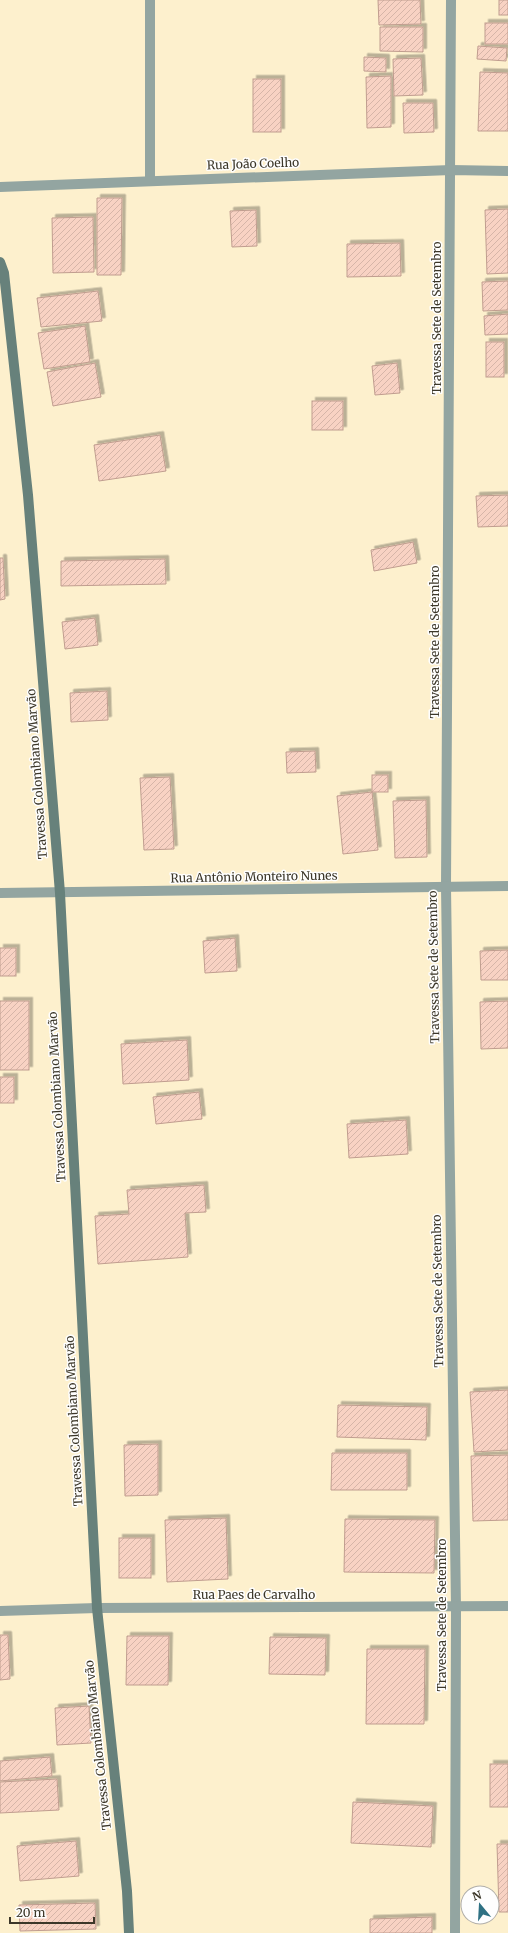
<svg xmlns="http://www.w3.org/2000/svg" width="508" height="1933" viewBox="0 0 508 1933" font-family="Merriweather,serif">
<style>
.building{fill:url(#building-hatch);stroke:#c09d8f;filter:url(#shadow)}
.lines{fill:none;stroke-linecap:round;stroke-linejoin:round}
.minor{stroke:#93a5a1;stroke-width:10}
.secondary{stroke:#67817b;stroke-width:10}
.labels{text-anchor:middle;stroke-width:3;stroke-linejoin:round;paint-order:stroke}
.street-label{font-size:12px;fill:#3c3729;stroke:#fefefe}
</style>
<defs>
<pattern id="building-hatch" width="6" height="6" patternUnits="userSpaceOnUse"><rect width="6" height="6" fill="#f8d2c3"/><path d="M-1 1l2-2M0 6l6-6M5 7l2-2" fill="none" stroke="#d6b5a8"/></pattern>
<filter id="shadow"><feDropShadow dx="3.5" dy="-3.5" stdDeviation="0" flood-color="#0004"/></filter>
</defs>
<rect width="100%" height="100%" fill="#fdf0cd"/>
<!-- building -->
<g class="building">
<path d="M378,0H420L421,24L379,25Z"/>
<rect x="499" y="0" width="9" height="15"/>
<rect x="485" y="23" width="23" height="21"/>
<path d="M380,27H423V52L380,51Z"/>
<path d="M478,46L507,48L506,61L477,59Z"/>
<path d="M364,57L386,58V72L364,71Z"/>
<path d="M421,58L423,95L394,96L393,59Z"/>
<path d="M480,72L508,73V131H478Z"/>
<path d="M391,76V127L367,128L366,77Z"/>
<rect x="253" y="79" width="28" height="53"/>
<path d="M403,103H433L434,132L404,133Z"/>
<path d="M97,198H122L121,275H97Z"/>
<path d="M508,209V273L487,274L485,210Z"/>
<path d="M256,210L257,246L232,247L230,211Z"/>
<path d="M93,217L94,272L53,273L52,218Z"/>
<path d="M400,243L401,276L347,277V244Z"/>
<path d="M508,281V310L483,311L482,282Z"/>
<path d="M98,291L102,321L41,327L37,298Z"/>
<path d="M508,314V334L485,335L484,316Z"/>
<path d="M85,326L90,362L44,369L38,333Z"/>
<rect x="486" y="342" width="18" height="35"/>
<path d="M95,363L101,397L53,406L47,372Z"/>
<path d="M397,363L400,393L375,395L372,366Z"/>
<rect x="312" y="401" width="31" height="29"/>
<path d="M160,435L166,471L99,481L94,445Z"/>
<path d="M508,495V526L478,527L476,496Z"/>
<path d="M413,542L417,563L374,571L371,550Z"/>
<path d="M0,558H3L5,599L0,600Z"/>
<path d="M165,559L166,584L61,586V561Z"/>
<path d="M95,618L98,645L65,649L62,622Z"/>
<path d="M107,691L108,720L71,722L70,693Z"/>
<path d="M315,751L316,772L287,773L286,752Z"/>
<rect x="372" y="775" width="16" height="17"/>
<path d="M170,777L174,849L144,850L140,778Z"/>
<path d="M372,792L378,850L343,854L337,796Z"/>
<path d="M426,800L427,857L395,858L393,801Z"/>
<path d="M235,938L237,971L205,973L203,941Z"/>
<rect x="0" y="948" width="16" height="28"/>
<path d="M508,950V980H481L480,951Z"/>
<rect x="0" y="1001" width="29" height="69"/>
<path d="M508,1001V1048L481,1049L480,1002Z"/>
<path d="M187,1040L189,1080L123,1084L121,1044Z"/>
<rect x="0" y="1077" width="14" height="26"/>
<path d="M199,1092L202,1119L156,1124L153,1097Z"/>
<path d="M406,1120L408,1154L349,1158L347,1124Z"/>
<path d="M204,1185L206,1212L185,1213L188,1257L98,1264L95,1216L129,1214L127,1190Z"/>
<path d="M508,1390V1450L474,1452L470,1392Z"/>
<path d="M338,1405L427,1407L426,1440L337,1437Z"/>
<path d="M158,1444V1495L125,1496L124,1445Z"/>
<path d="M332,1453H407V1490H331Z"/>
<path d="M508,1455V1520L473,1521L471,1456Z"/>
<path d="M226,1518L228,1579L167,1582L165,1520Z"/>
<path d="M345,1519L435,1520L434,1573L344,1572Z"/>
<rect x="119" y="1538" width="32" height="40"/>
<path d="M0,1635H8L10,1679L0,1680Z"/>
<path d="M127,1636H169L168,1685H126Z"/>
<path d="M270,1637L326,1638L325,1675L269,1674Z"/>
<path d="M367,1649H425L424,1724H366Z"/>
<path d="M89,1706L91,1743L57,1745L55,1708Z"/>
<path d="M50,1757L52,1776L0,1781V1761Z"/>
<rect x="490" y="1764" width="18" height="43"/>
<path d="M57,1779L59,1810L0,1813V1782Z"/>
<path d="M353,1802L433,1806L431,1847L351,1843Z"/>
<path d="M76,1841L79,1876L20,1881L17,1846Z"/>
<path d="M497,1844H508V1912H499Z"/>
<path d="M95,1903L96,1929L20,1931L19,1905Z"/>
<path d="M432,1917V1933H370V1919Z"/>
</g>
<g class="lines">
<!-- minor -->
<g class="minor">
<path d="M451,0L446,887L456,1608L455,1933"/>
<path d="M150,181V0"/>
<path d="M0,187L451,170L508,171"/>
<path d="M0,893L508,886"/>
<path d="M0,1611L97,1608L508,1606"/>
</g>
<!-- secondary -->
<path class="secondary" d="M0,262L4,273L28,495L60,893L97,1608L127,1891L129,1933"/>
</g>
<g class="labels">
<!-- street labels -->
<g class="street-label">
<text transform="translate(253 164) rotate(-2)" y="4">Rua João Coelho</text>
<text transform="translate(437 318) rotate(-90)" y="4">Travessa Sete de Setembro</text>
<text transform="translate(435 642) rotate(-90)" y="4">Travessa Sete de Setembro</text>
<text transform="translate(37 774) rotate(-94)" y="4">Travessa Colombiano Marvão</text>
<text transform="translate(254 877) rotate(-1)" y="4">Rua Antônio Monteiro Nunes</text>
<text transform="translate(434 967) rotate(-91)" y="4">Travessa Sete de Setembro</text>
<text transform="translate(57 1097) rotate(-93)" y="4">Travessa Colombiano Marvão</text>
<text transform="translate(438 1291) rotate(-91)" y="4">Travessa Sete de Setembro</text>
<text transform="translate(74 1421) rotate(-93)" y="4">Travessa Colombiano Marvão</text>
<text x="254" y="1599">Rua Paes de Carvalho</text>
<text transform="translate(442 1615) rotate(-90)" y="4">Travessa Sete de Setembro</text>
<text transform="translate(98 1745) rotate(-96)" y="4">Travessa Colombiano Marvão</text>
</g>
</g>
<!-- north arrow -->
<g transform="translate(480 1905) rotate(342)"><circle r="19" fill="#fefefe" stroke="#b0aea9"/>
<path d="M0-3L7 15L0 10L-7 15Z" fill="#2f7183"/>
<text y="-6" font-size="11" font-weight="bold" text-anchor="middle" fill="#3c3729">N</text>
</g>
<!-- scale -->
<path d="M10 1917v6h84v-6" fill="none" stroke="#3c3729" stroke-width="2"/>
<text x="16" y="1917" font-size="12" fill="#3c3729" stroke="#fefefe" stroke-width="3" paint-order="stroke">20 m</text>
</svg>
